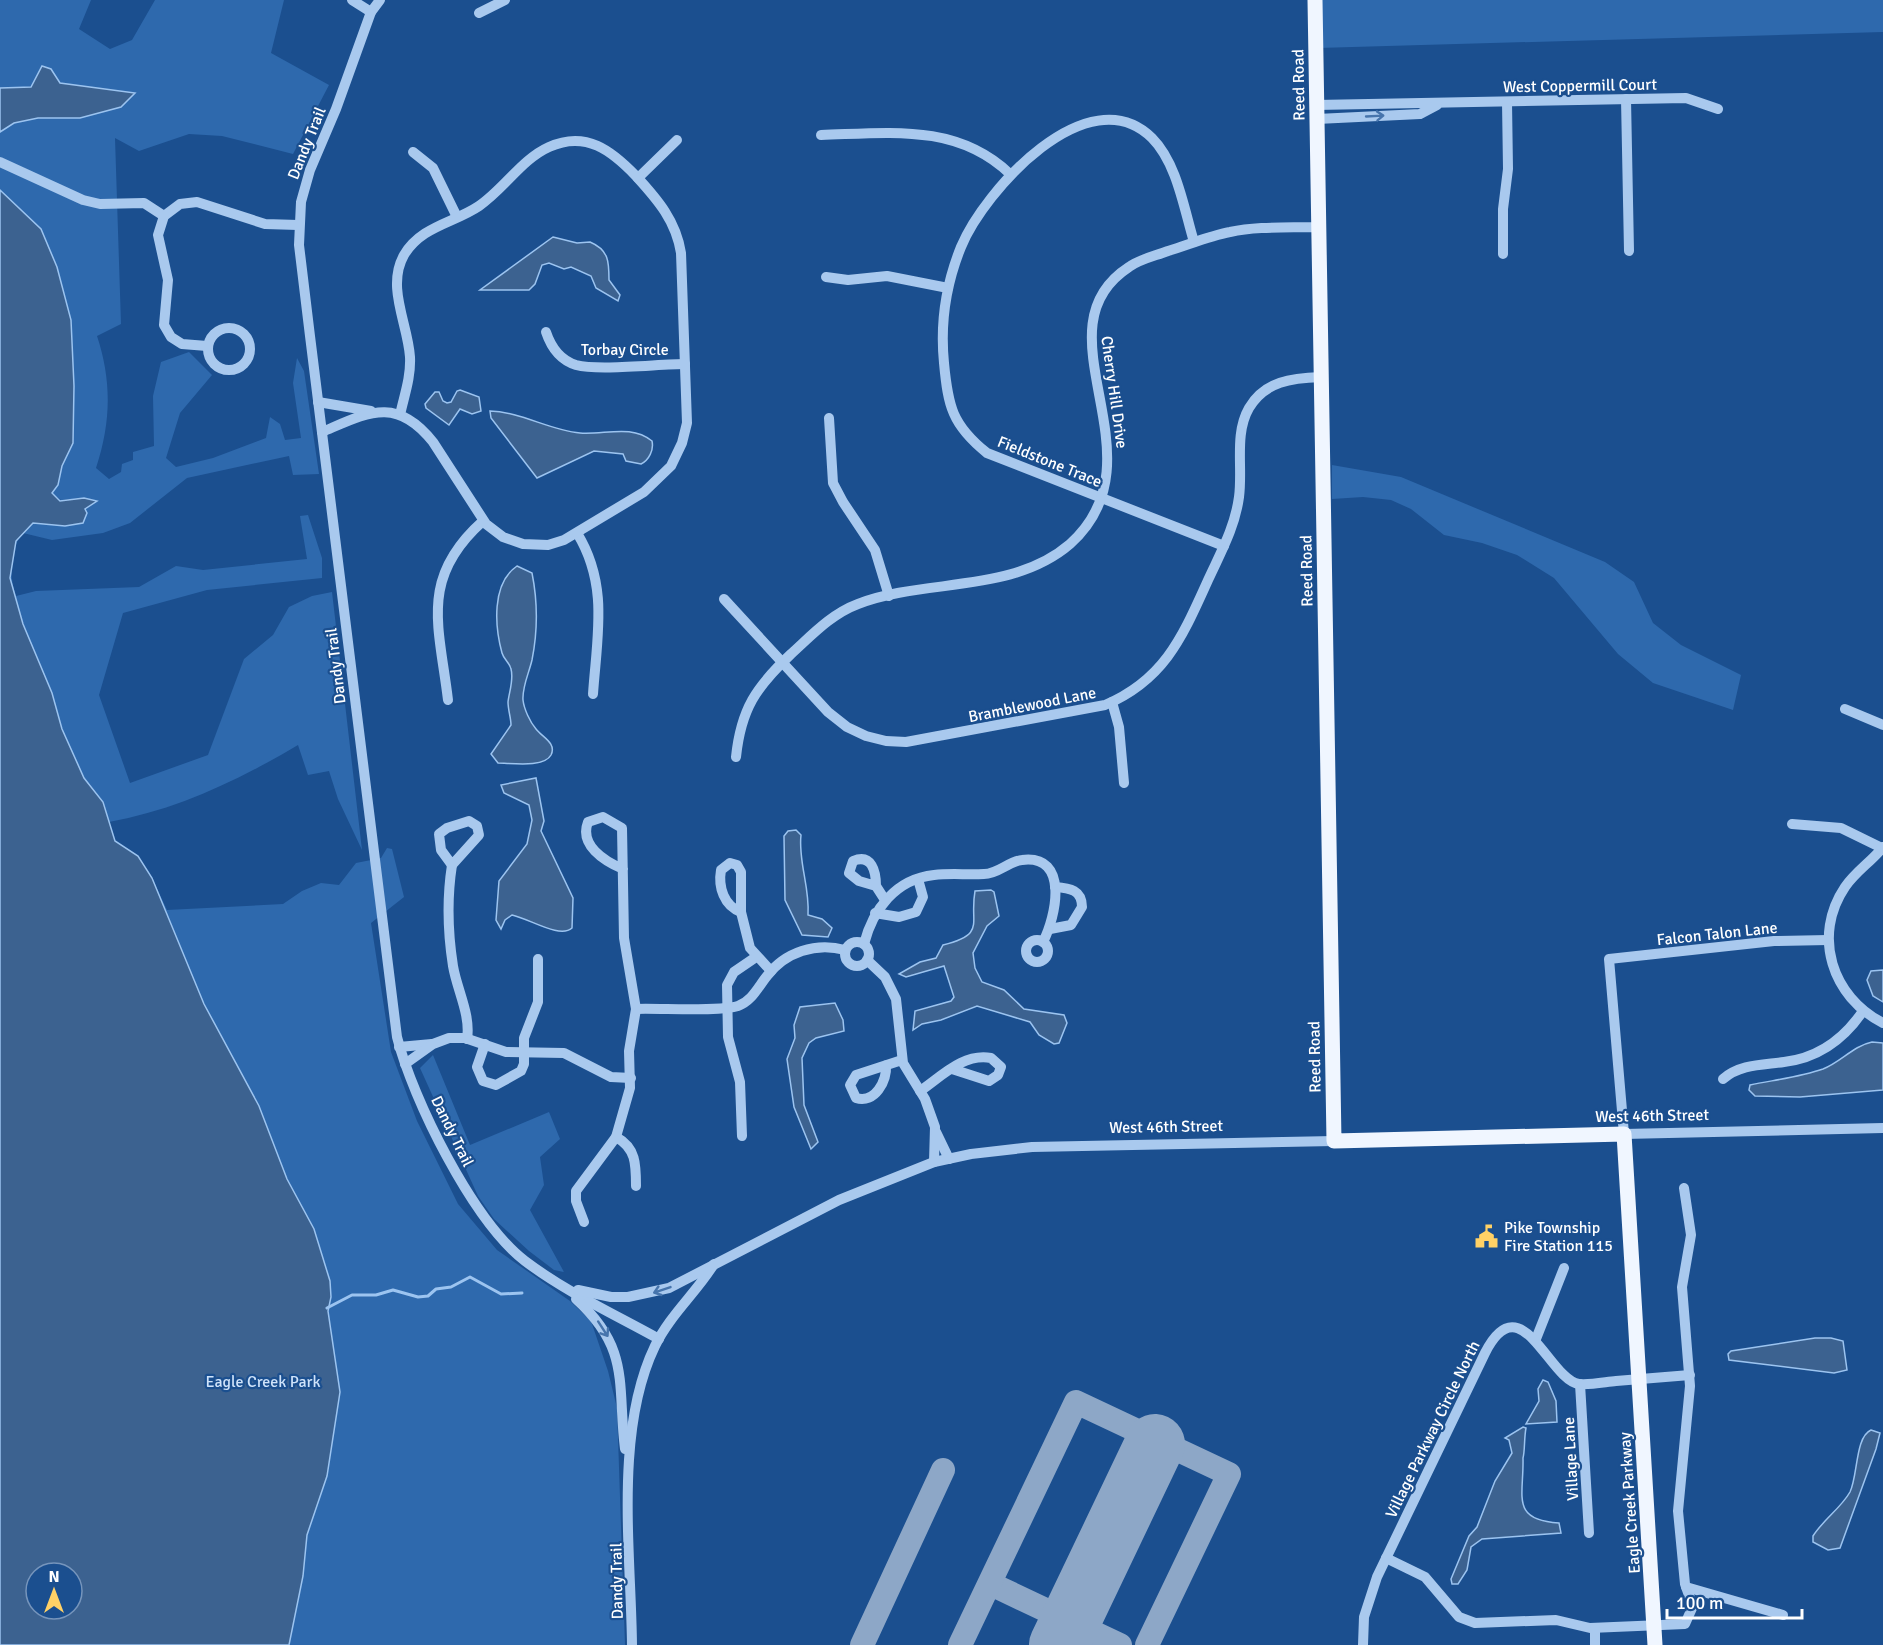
<svg xmlns="http://www.w3.org/2000/svg" width="1883" height="1645" viewBox="0 0 1883 1645" font-family="Signika,sans-serif">
<style>
.green{fill:#2e69ad;fill-rule:evenodd}
.water{fill:#3c6290;stroke:#9cc4f0;stroke-width:1.5;fill-rule:evenodd}
.lines{fill:none;stroke-linecap:round;stroke-linejoin:round}
.stream{stroke:#9cc4f0;stroke-width:3}
.taxiway{stroke:#8da7c7;stroke-width:24}
.runway{stroke:#8da7c7;stroke-width:60}
.minor{stroke:#a9c9ee;stroke-width:10}
.major{stroke:#f0f6ff;stroke-width:15}
.oneway{stroke:#4674ac}
.labels{text-anchor:middle;stroke-width:4.5;stroke-linejoin:round;paint-order:stroke}
.street-label{font-size:16px;fill:#fff;stroke:#1b4f8f}
.poi-label{font-size:16px;fill:#fff;stroke:#1b4f8f;text-anchor:start}
.park-label{font-size:16px;fill:#cfe3fa;stroke:#1b4f8f}
</style>
<rect width="100%" height="100%" fill="#1b4f8f"/>
<!-- green -->
<g class="green">
<path d="M0,0H91L79,29L110,49L132,40L155,0H284L271,53L329,85L293,154L222,136L189,134L139,151L115,138L121,324L97,336C112,381 111,423 96,468L109,479L121,472L122,464L133,460V452L154,446L153,396L161,362L189,352L212,375L180,413L166,458L176,467L213,458L266,438L270,417L280,424L285,440L301,438L293,383L297,358L304,371L319,474L293,475L289,456L187,478L130,523L103,533L52,540L23,533C9,549 9,577 16,596L36,591L139,587L176,566L203,570L307,559L300,516L308,515L322,558V578L207,590L123,613L99,695L130,783L208,755L244,659L273,635L289,607L312,596L332,592L362,850L338,799L329,771L308,775L298,745C239,780 177,810 109,822L103,802L89,783L115,842L152,878L167,910L283,904L302,891L321,883L339,885L356,863L381,858L387,848L392,849L404,897L371,923L391,1052L417,1121L458,1204L497,1250L570,1301L591,1321L608,1371L617,1408L625,1645H0ZM53,494L61,500L84,498L96,501L65,526ZM36,1573H72V1609H36Z"/>
<path d="M1317,0H1883V32L1318,48Z"/>
<path d="M1332,465L1401,477L1605,562L1634,582L1653,623L1681,645L1741,675L1733,710L1653,683L1618,654L1554,578L1517,555L1482,543L1444,535L1411,509L1391,500L1363,497L1332,499Z"/>
<path d="M433,1055L470,1145L549,1112L560,1139L540,1157L544,1185L530,1210L564,1272L554,1270L529,1251L494,1219L478,1196L420,1068Z"/>
</g>
<!-- water -->
<g class="water">
<path d="M42,66L51,69L60,83L135,93L121,107L80,118H38L14,123L0,132V88L31,87Z"/>
<path d="M0,190L41,229L57,267L71,320L74,386L73,443L62,466L58,485L52,493L60,501L84,498L97,501L85,509L87,513L83,523L65,526L33,523L16,541L10,578L23,624L52,693L62,729L84,778L103,802L115,841L138,856L152,878L204,1004L259,1106L287,1179L314,1229L330,1281L331,1297L328,1311L340,1392L327,1476L307,1535L303,1576L289,1645H0ZM36,1573H72V1609H36Z"/>
<path d="M553,237L577,243L590,242C609,250 609,262 609,280L620,295L618,301L596,288L591,276L571,267L564,269L549,263L542,265L535,284L529,290H480Z"/>
<path d="M460,390L479,397L481,411L472,414L460,409L449,425L426,408L425,404L435,392H439L443,401L447,403L451,402L457,391Z"/>
<path d="M490,411C521,412 549,430 580,433C605,435 631,424 652,441C654,450 649,460 641,464L626,461L623,454L594,451L537,478L491,418Z"/>
<path d="M517,566L532,573C538,603 538,630 532,660C529,673 522,687 523,700C524,709 530,722 536,729C542,737 557,743 551,755C544,768 511,763 498,763L491,754L511,725C511,718 508,710 508,702C509,692 514,680 511,669C510,663 504,660 502,653C495,627 491,584 517,566Z"/>
<path d="M536,778L544,821L541,831L573,898L572,928C560,939 530,919 512,915L505,920L501,929L496,920L499,881L527,844L532,820L529,805L504,793L501,785Z"/>
<path d="M796,830L801,835C798,862 810,887 808,915L822,919L832,928L828,937L802,935L785,900L784,836L788,831Z"/>
<path d="M991,890L994,892L999,916L987,926L973,953L975,968L982,982L1004,990L1024,1009L1064,1015L1067,1023L1059,1043L1054,1044L1039,1035L1030,1022L977,1006L941,1020L922,1024L913,1030L915,1011L951,1001L954,997L944,966L906,977L899,974L920,962L936,958L943,945C987,934 969,924 975,891Z"/>
<path d="M1883,970V1002L1873,996L1867,980L1871,971Z"/>
<path d="M835,1003L843,1020L844,1031L816,1038L809,1043L802,1058L804,1105L818,1142L811,1149L794,1107L787,1059L795,1038L794,1025L800,1007Z"/>
<path d="M1872,1042L1883,1043V1090L1800,1097L1755,1096L1749,1090L1750,1085C1774,1080 1800,1077 1823,1069C1841,1062 1853,1046 1872,1042Z"/>
<path d="M1815,1338H1831L1843,1341L1847,1370L1834,1373L1729,1360L1728,1354L1731,1351Z"/>
<path d="M1543,1380L1548,1382L1556,1401L1557,1422L1526,1424L1539,1401L1538,1389Z"/>
<path d="M1523,1427L1526,1428C1524,1438 1525,1451 1523,1458C1524,1496 1510,1520 1559,1523L1561,1533L1482,1539L1471,1547L1467,1570L1458,1584H1452L1451,1579L1469,1536L1477,1527L1495,1481L1512,1453L1509,1440L1505,1438Z"/>
<path d="M1871,1430L1880,1433L1876,1449L1840,1548L1828,1550L1813,1542V1536C1823,1520 1841,1508 1850,1492C1858,1476 1855,1437 1871,1430Z"/>
</g>
<g class="lines">
<!-- stream -->
<path class="stream" d="M327,1308L352,1295H376L393,1290L418,1297L428,1296L436,1289L451,1287L470,1277L501,1294L522,1293"/>
<!-- taxiway -->
<g class="taxiway">
<path d="M995,1586L1120,1645"/>
<path d="M862,1645L943,1470"/>
<path d="M960,1645L1076,1402L1229,1474L1147,1645"/>
</g>
<!-- runway -->
<path class="runway" d="M1059,1645L1155,1444"/>
<!-- minor -->
<g class="minor">
<path d="M352,0L371,12"/>
<path d="M380,0L371,12L336,109L310,170L301,202L299,245L310,336L397,1037C413,1100 473,1221 525,1261C566,1292 614,1314 659,1339"/>
<path d="M479,13L505,0"/>
<path d="M1626,99L1629,251"/>
<path d="M1316,105L1686,98L1718,109"/>
<path d="M1317,119L1420,114L1437,105"/>
<path d="M821,135C889,133 957,123 1010,174"/>
<path d="M413,152L433,168L457,217"/>
<path d="M0,162L83,200L100,204L144,203L164,216"/>
<path d="M638,178L677,140"/>
<path d="M1194,242C1184,209 1177,163 1152,138C1088,75 984,191 961,247C946,284 940,323 944,363C948,406 952,425 987,453L1224,546"/>
<path d="M1503,254V209L1508,169L1507,102"/>
<path d="M826,277L848,280L887,276L948,288"/>
<circle cx="229" cy="349" r="21"/>
<path d="M546,332C551,347 560,360 576,365C599,371 659,364 685,364"/>
<path d="M207,346L182,344L171,337L164,325L168,280L158,235L164,216L180,204L197,202L265,224L298,225"/>
<path d="M318,402L371,411"/>
<path d="M829,418L833,483L843,502L875,550L889,596"/>
<path d="M322,432C367,413 396,395 433,442L486,524L503,537L523,544L548,545L564,540L644,492L671,466L682,443L687,423L681,253C676,221 658,200 636,176C612,151 586,130 549,147C522,159 504,189 479,206C454,223 421,226 404,255C386,287 408,324 410,357C411,378 404,396 400,415"/>
<path d="M577,533C609,585 597,636 593,694"/>
<path d="M724,599L828,712L847,727L866,736L886,741L906,742L1105,705C1166,679 1183,635 1209,578C1221,552 1235,527 1239,497C1243,468 1234,434 1249,408C1265,381 1292,378 1321,377"/>
<path d="M448,700C439,625 419,578 483,521"/>
<path d="M1112,702L1119,727L1124,783"/>
<path d="M1845,709L1883,725"/>
<path d="M736,757C741,709 756,687 791,654C811,636 831,614 858,604C925,578 1012,594 1070,544C1167,457 1032,330 1129,267C1140,259 1155,256 1168,251C1188,245 1209,236 1230,232C1258,226 1289,228 1318,227"/>
<path d="M469,821L477,826L479,835L452,865L441,850L439,834L447,828Z"/>
<path d="M1792,824L1841,828L1882,848"/>
<path d="M1883,847C1872,861 1855,872 1845,887C1812,936 1832,997 1883,1023"/>
<path d="M730,863L737,865L741,872V912C724,906 718,887 721,870Z"/>
<path d="M452,865C447,897 448,934 453,966C457,990 471,1015 467,1039"/>
<path d="M876,886C876,872 872,853 853,861L849,873L859,881L876,886L885,900"/>
<path d="M741,912L750,948L771,971"/>
<path d="M875,913L899,917L916,912L923,897L918,879"/>
<path d="M1050,929L1071,925L1082,907C1082,890 1070,888 1055,887"/>
<circle cx="1037" cy="951" r="11"/>
<path d="M1828,940L1774,941L1609,959L1624,1134L1883,1128"/>
<circle cx="857" cy="954" r="12"/>
<path d="M864,944C873,909 896,879 934,875C951,873 967,875 984,874C998,874 1009,861 1022,860C1070,854 1056,917 1043,942"/>
<path d="M867,960L885,977L896,999L903,1063L925,1099L935,1127L934,1162"/>
<path d="M636,1009C659,1008 720,1012 738,1006C752,1001 758,987 767,976C785,952 816,942 845,950"/>
<path d="M485,1044L477,1067L483,1081L496,1085L521,1071L524,1064V1038L538,1002V959"/>
<path d="M399,1047L432,1044"/>
<path d="M405,1064L433,1044L449,1038H465L506,1052L564,1053L611,1077L631,1078"/>
<path d="M886,1065C887,1081 875,1104 856,1098L850,1085L856,1075L902,1060"/>
<path d="M1723,1079C1740,1064 1763,1065 1784,1062C1818,1058 1844,1039 1863,1011"/>
<path d="M920,1091C942,1076 963,1053 991,1058L1001,1067L998,1075L989,1081L952,1069"/>
<path d="M936,1132L949,1159"/>
<path d="M742,1136L740,1082L728,1037L727,985L734,972L756,957"/>
<path d="M616,1137C636,1148 636,1164 636,1186"/>
<path d="M1684,1188L1691,1235L1682,1287L1690,1386L1678,1511L1685,1584L1686,1587L1783,1615"/>
<path d="M584,1222L576,1201V1191L616,1137L630,1088L629,1051L636,1009L624,938L622,828L603,817L588,822C579,845 604,861 623,869"/>
<path d="M578,1290L611,1297H628L669,1288L839,1200L934,1162L971,1154L1032,1147L1334,1141"/>
<path d="M576,1299C631,1349 617,1384 625,1449"/>
<path d="M1536,1339L1564,1268"/>
<path d="M1580,1384L1589,1533"/>
<path d="M1386,1558L1425,1577L1459,1617L1475,1623L1556,1620L1590,1628L1685,1624L1693,1606L1686,1587"/>
<path d="M1595,1628V1645"/>
<path d="M632,1645C631,1552 614,1431 655,1346C670,1315 696,1293 714,1264"/>
<path d="M1363,1645L1364,1617L1377,1577L1485,1353C1521,1282 1549,1380 1579,1384C1591,1385 1605,1382 1616,1381C1641,1379 1665,1377 1690,1375"/>
</g>
<!-- major -->
<path class="major" d="M1315,0L1334,1141L1624,1134L1655,1645"/>
</g>
<!-- one-way arrows -->
<defs><path id="oneway-shaft" d="M-6 0H5M1.5-3L5.5 0L1.5 3" fill="none" stroke-width="1.6" stroke-linecap="round" stroke-linejoin="round" transform="scale(1.5)"/></defs>
<g class="oneway">
<use href="#oneway-shaft" transform="translate(1375 116) rotate(-3)"/>
<use href="#oneway-shaft" transform="translate(662 1290) rotate(161)"/>
<use href="#oneway-shaft" transform="translate(603 1329) rotate(57)"/>
</g>
<!-- icons -->
<defs>
<symbol id="civic-bare" viewBox="-9 -9 18 18"><path d="M-.6-6.5H3V-4.5H.6V-3L4-1V1h2V6H-6V1h2V-1L-.6-3ZM-1.2 2.5V6h2.4V2.5Z" fill="#ffd166" stroke="#1b4f8f" stroke-width="2.5" paint-order="stroke"/></symbol>
</defs>
<g fill-rule="evenodd">
<use href="#civic-bare" x="1470" y="1220" width="33" height="33"/>
</g>
<g class="labels">
<!-- street labels -->
<g class="street-label">
<text transform="translate(1298 85) rotate(-91)" y="6">Reed Road</text>
<text transform="translate(1580 85) rotate(-1)" y="6">West Coppermill Court</text>
<text transform="translate(306 143) rotate(-68)" y="6">Dandy Trail</text>
<text x="625" y="355">Torbay Circle</text>
<text transform="translate(1115 392) rotate(82)" y="6">Cherry Hill Drive</text>
<text transform="translate(1050 461) rotate(22)" y="6">Fieldstone Trace</text>
<text transform="translate(1306 571) rotate(-91)" y="6">Reed Road</text>
<text transform="translate(335 666) rotate(-97)" y="6">Dandy Trail</text>
<text transform="translate(1032 704) rotate(-11)" y="6">Bramblewood Lane</text>
<text transform="translate(1717 933) rotate(-6)" y="6">Falcon Talon Lane</text>
<text transform="translate(1314 1057) rotate(-91)" y="6">Reed Road</text>
<text transform="translate(1652 1115) rotate(-1)" y="6">West 46th Street</text>
<text transform="translate(1166 1126) rotate(-1)" y="6">West 46th Street</text>
<text transform="translate(453 1131) rotate(64)" y="6">Dandy Trail</text>
<text transform="translate(1432 1429) rotate(-64)" y="6">Village Parkway Circle North</text>
<text transform="translate(1570 1459) rotate(-93)" y="6">Village Lane</text>
<text transform="translate(1629 1503) rotate(-94)" y="6">Eagle Creek Parkway</text>
<text transform="translate(616 1581) rotate(-91)" y="6">Dandy Trail</text>
</g>
<!-- poi labels -->
<g class="poi-label">
<text x="1504" y="1233">Pike Township<tspan x="1504" dy="18">Fire Station 115</tspan></text>
</g>
<!-- park labels -->
<g class="park-label">
<text x="263" y="1387">Eagle Creek Park</text>
</g>
</g>
<!-- north arrow -->
<g transform="translate(54 1591)"><circle r="28" fill="#1b4f8f" stroke="#7695bc" stroke-width="1.5"/>
<path d="M0-4.5L10 22L0 15L-10 22Z" fill="#ffd166"/>
<text y="-9" font-size="16" font-weight="bold" text-anchor="middle" fill="#ffffff">N</text>
</g>
<!-- scale -->
<path d="M1667 1609v9h135v-9" fill="none" stroke="#ffffff" stroke-width="3"/>
<text x="1676" y="1609" font-size="18" fill="#ffffff" stroke="#1b4f8f" stroke-width="4.5" paint-order="stroke">100 m</text>
</svg>
